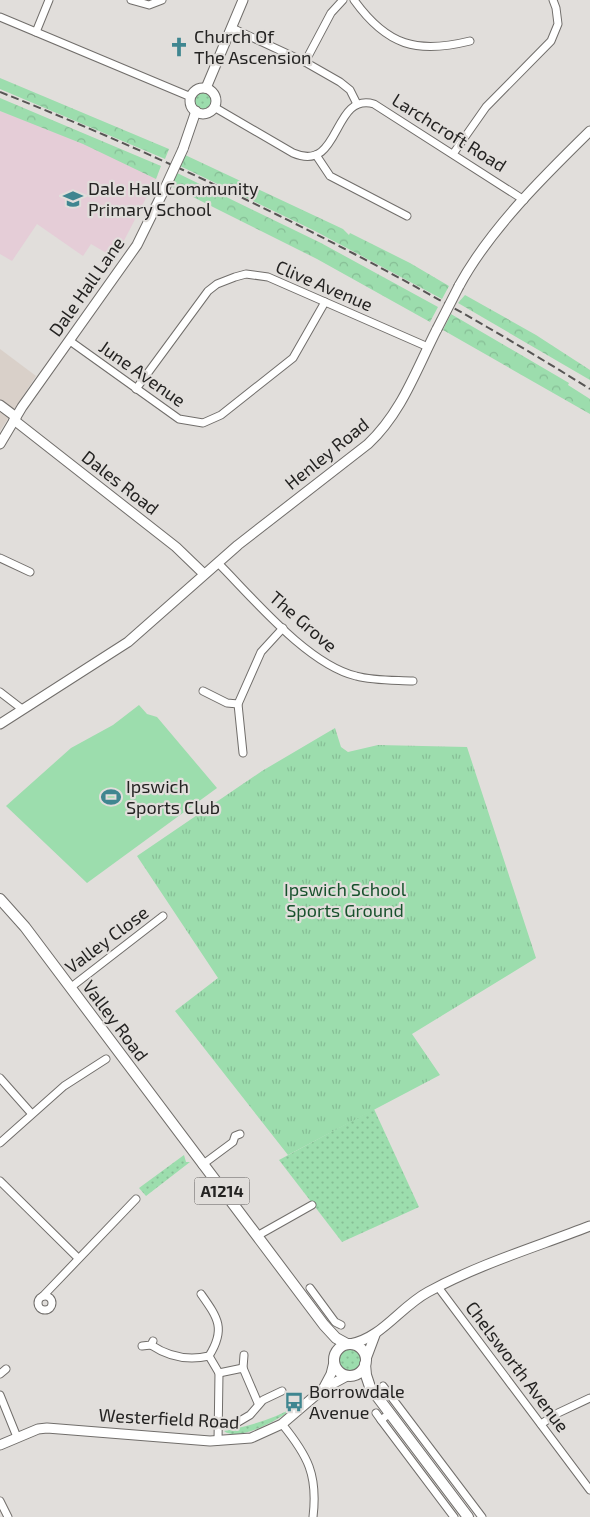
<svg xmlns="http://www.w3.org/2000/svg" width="590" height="1517" viewBox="0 0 590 1517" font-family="'Exo 2',sans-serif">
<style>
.built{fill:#d9d0c9}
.education{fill:#e5cdd7}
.grass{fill:url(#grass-dots)}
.forest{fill:url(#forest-crowns)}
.park{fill:url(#park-tufts)}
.pitch{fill:#9cddad}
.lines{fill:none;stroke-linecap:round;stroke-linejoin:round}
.minor-casing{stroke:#716e6b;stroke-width:9}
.tertiary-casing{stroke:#716e6b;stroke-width:11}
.secondary-casing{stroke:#716e6b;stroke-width:11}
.primary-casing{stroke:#716e6b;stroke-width:12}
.minor{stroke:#fff;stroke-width:7}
.tertiary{stroke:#fff;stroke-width:9}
.secondary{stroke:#fff;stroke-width:9}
.primary{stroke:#fff;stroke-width:10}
.rail{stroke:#575554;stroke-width:2;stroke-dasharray:8 4;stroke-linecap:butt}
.tertiary-bridge-casing{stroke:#716e6b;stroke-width:11;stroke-linecap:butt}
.tertiary-bridge{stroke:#fff;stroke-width:9}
.labels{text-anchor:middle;stroke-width:4.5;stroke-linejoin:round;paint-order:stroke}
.shield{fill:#e1dedb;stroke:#5d5b5a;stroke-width:1}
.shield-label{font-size:16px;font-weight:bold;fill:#242322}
.poi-label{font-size:18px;fill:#242322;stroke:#e1dedb;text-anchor:start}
.street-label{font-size:18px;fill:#242322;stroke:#e1dedb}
.park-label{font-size:18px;fill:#17512c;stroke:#e1dedb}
</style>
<defs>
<pattern id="grass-dots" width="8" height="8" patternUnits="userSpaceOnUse" patternTransform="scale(1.25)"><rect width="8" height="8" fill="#9cddad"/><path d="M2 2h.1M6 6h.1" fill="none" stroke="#86bd95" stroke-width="1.8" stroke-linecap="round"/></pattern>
<pattern id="forest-crowns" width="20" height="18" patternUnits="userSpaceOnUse" patternTransform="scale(1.25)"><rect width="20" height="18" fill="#9cddad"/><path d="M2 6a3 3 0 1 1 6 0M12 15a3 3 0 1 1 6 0" fill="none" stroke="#86bd95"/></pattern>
<pattern id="park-tufts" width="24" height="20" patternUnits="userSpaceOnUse" patternTransform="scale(1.25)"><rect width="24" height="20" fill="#9cddad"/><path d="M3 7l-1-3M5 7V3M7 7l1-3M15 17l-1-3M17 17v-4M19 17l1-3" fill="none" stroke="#86bd95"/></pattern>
</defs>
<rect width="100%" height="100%" fill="#e1dedb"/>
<!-- built -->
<path class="built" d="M0,349L36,376L0,431Z"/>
<!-- education -->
<path class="education" d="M0,111L90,144L158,175L115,258L91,244L83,256L37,224L12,261L0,254Z"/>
<!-- grass -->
<g class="grass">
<circle cx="202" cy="101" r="10"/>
<path d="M374,1109L419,1207L342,1242L279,1160Z"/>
<path d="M184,1155L186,1162H190L146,1196L139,1188Z"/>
<circle cx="350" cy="1360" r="11"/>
<path d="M296,1406C284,1417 239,1443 224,1431C249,1426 274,1419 296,1406Z"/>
</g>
<!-- forest -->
<g class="forest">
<path d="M0,78L169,149L165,159L0,89Z"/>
<path d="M0,98L161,166L156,179L83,144L0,111Z"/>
<path d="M183,154L343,229L349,235L350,233L410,263L449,286L442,299L315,231L178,165Z"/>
<path d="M175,172L321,243L438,307L430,322L317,259L169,185Z"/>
<path d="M465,295L536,335L590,370V380L458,303Z"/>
<path d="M451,314L569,383L568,385L590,399V414L443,330Z"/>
</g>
<!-- park -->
<path class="park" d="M335,728L341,747L348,752L378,745L467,747L536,958L412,1034L440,1075L288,1155L175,1011L218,978L137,856L262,771Z"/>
<!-- pitch -->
<path class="pitch" d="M139,705L147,714L157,717L217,788L87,883L6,806L71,748L113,725Z"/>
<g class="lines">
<defs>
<g id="minor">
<path d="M131,0L149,5L162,0"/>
<path d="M354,0C387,46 417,54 470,41"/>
<path d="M0,17L191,97"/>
<path d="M232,28L305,62L340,82L350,90L357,104"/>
<path d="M36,32L49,0"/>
<path d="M305,62L331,13L343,0"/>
<path d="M214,107L293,153C342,174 331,92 374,104L524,200"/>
<path d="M453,154L486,107L551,41L558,24L556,8L553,0"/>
<path d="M316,155L330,176L407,216"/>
<path d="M70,341L179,419L203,423L221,415L293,358L325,302"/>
<path d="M136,389L208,291L217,284L235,277L246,274L268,277L428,347"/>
<path d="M0,558L30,572"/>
<path d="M218,563C253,598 307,664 356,676C374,681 395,680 413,681"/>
<path d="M203,691L227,703L238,704"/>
<path d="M0,692L22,709"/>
<path d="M243,753L238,704L261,652L283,628"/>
<path d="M70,988L163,916"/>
<path d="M0,1078L31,1113"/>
<path d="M0,1143L64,1086L106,1059"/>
<path d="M202,1165L233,1142L235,1136L240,1134"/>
<path d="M0,1181L78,1258"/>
<path d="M257,1236L312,1205"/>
<path d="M438,1287L590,1490"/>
<path d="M310,1288L335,1322L341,1325"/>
<path d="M43,1296L136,1199"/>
<circle cx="45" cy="1303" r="7"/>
<path d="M151,1345C169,1357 187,1361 209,1356C226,1329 218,1318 201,1294"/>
<path d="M142,1346L151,1345L153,1341"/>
<path d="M209,1356L219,1373L218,1441"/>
<path d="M243,1368L244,1355"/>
<path d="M219,1373L243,1368L258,1403"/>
<path d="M0,1374L6,1369"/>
<path d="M383,1386L482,1517"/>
<path d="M0,1395L17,1437"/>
<path d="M376,1413L381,1420"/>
<path d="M390,1413L381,1420L454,1517"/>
<path d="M282,1424C308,1456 318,1475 313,1517"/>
<path d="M541,1424L558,1413L590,1398"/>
<path d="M233,1425L250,1415L263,1400L282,1391"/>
<path d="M0,1501L8,1517"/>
</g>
<g id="tertiary">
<path d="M206,88L243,0"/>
<circle cx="203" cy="101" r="13"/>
<path d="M183,149L196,111"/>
<path d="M459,286C490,229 544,176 590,131"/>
<path d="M0,405L16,417"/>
<path d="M14,420L176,547L204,574"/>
<path d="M0,444L22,407L137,245L165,188"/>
<path d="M0,724L128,642L238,545L368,444C402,412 416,370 437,329"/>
</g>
<g id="secondary">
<path d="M350,1344C382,1338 400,1307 428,1292C479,1264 536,1247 590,1226"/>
<path d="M366,1359L375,1335"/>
<path d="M323,1389L331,1374L334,1362"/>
<path d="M0,1445L38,1429L47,1428L210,1441L251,1438L282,1424L323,1389L347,1376"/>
</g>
<g id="primary">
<path d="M0,899L25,927L324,1325L336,1338L347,1344"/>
<circle cx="350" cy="1360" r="16"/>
<path d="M365,1364L366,1375L370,1387L468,1517"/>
</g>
</defs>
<!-- minor casing -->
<use href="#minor" class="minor-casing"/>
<!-- tertiary casing -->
<use href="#tertiary" class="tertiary-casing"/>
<!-- secondary casing -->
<use href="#secondary" class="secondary-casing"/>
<!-- primary casing -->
<use href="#primary" class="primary-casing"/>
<!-- minor -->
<use href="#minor" class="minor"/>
<!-- tertiary -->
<use href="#tertiary" class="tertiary"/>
<!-- secondary -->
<use href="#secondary" class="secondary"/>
<!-- primary -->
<use href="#primary" class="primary"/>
<!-- rail -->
<path class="rail" d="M0,92C205,173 403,272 590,389"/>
<defs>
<g id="tertiary-bridge">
<path d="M165,188L183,149"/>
<path d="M437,329L459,286"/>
</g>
</defs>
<!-- tertiary-bridge casing -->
<use href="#tertiary-bridge" class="tertiary-bridge-casing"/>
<!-- tertiary-bridge -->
<use href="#tertiary-bridge" class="tertiary-bridge"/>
</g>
<!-- icons -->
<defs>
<symbol id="church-bare" viewBox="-9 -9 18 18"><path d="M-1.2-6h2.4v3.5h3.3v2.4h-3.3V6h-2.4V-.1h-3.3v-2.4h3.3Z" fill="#3f8690" stroke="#e1dedb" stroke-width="2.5" paint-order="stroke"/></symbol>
<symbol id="school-bare" viewBox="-9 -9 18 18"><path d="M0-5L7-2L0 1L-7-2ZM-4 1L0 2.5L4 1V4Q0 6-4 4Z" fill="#3f8690" stroke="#e1dedb" stroke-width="2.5" paint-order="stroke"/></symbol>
<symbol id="stadium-bare" viewBox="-9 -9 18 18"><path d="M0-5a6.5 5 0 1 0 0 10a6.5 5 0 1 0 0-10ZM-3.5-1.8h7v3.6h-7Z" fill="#3f8690" stroke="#e1dedb" stroke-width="2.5" paint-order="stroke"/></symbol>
<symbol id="bus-bare" viewBox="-9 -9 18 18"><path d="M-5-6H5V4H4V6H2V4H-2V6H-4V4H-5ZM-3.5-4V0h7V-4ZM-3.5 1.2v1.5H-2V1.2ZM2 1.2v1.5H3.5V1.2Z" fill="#3f8690" stroke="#e1dedb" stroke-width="2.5" paint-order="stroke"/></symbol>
</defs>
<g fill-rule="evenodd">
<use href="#church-bare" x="165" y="33" width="28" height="28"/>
<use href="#school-bare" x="59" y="185" width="28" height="28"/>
<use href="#stadium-bare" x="97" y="783" width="28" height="28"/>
<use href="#bus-bare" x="280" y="1388" width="28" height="28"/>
</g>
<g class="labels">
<!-- shield labels -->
<rect class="shield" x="194.5" y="1177.5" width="55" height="27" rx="4"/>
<g class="shield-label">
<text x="222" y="1197">A1214</text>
</g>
<!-- poi labels -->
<g class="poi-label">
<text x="194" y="43">Church Of<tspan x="194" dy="21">The Ascension</tspan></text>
<text x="88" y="195">Dale Hall Community<tspan x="88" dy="21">Primary School</tspan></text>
<text x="126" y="793">Ipswich<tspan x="126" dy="21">Sports Club</tspan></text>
<text x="309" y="1398">Borrowdale<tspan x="309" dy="21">Avenue</tspan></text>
</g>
<!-- street labels -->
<g class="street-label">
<text transform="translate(449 133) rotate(32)" y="6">Larchcroft Road</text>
<text transform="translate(324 286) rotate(23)" y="6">Clive Avenue</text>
<text transform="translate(87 287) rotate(-55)" y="6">Dale Hall Lane</text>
<text transform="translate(142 374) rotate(35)" y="6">June Avenue</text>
<text transform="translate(327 454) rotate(-39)" y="6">Henley Road</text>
<text transform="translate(120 483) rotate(38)" y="6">Dales Road</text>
<text transform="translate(303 622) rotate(41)" y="6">The Grove</text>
<text transform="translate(107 940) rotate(-37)" y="6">Valley Close</text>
<text transform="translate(115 1021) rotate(53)" y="6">Valley Road</text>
<text transform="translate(517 1367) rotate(53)" y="6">Chelsworth Avenue</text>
<text transform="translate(169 1419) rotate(3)" y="6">Westerfield Road</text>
</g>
<!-- park labels -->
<g class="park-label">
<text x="345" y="896">Ipswich School<tspan x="345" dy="21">Sports Ground</tspan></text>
</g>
</g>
</svg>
